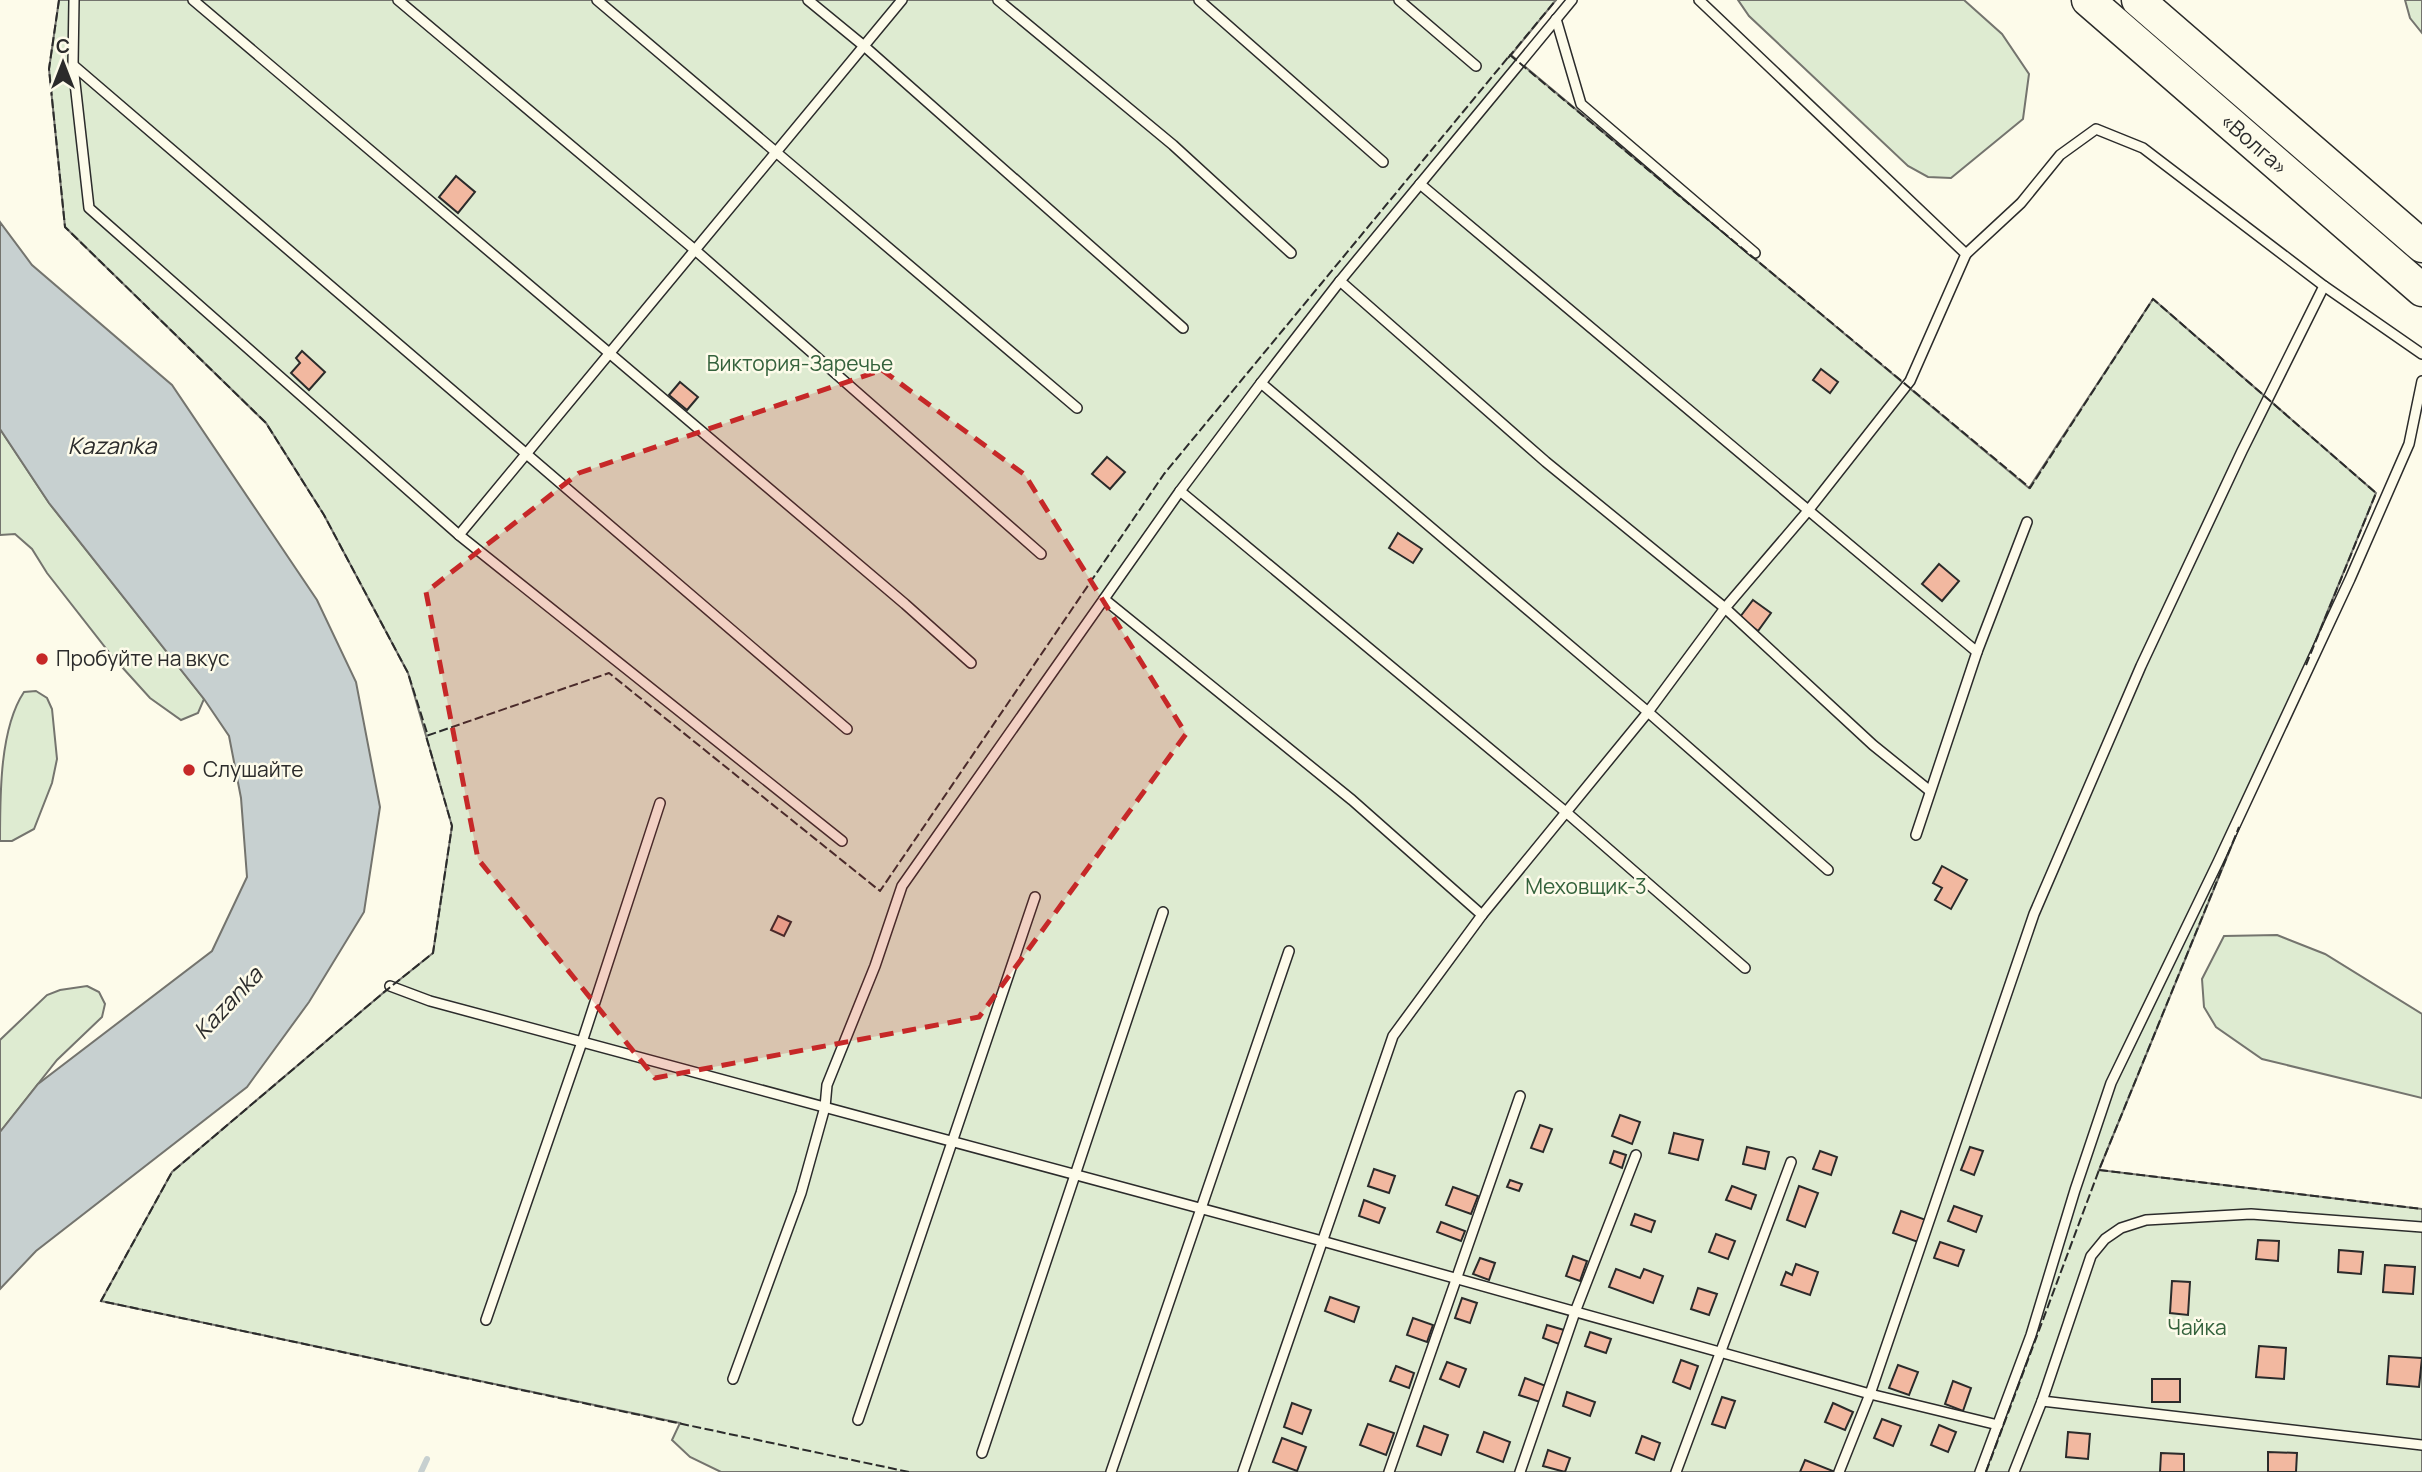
<svg xmlns="http://www.w3.org/2000/svg" width="2422" height="1472" viewBox="0 0 2422 1472" font-family="Manrope,sans-serif">
<style>
.green{fill:#deebd1;stroke:#74746e;stroke-width:2}
.water{fill:#c7d0d0;stroke:#74746e;stroke-width:2}
.lines{fill:none;stroke-linecap:round;stroke-linejoin:round}
.stream{stroke:#c7d0d0;stroke-width:6}
.building{fill:#f2b8a0;stroke:#2b2b2b;stroke-width:2}
.lane-casing{stroke:#2b2b2b;stroke-width:12}
.highway-casing{stroke:#2b2b2b;stroke-width:35}
.lane{stroke:#fdfbea;stroke-width:9}
.highway{stroke:#fdfbea;stroke-width:32}
.fence{stroke:#2b2b2b;stroke-width:2;stroke-dasharray:9 3.5;stroke-linecap:butt}
.marked{fill:#c62828;fill-opacity:0.2;stroke:#c62828;stroke-width:5;stroke-dasharray:14 9;stroke-linejoin:round}
.poi-dot{fill:#c62828;stroke:#fdfbea;stroke-width:2.5}
.labels{text-anchor:middle;stroke-width:5;stroke-linejoin:round;paint-order:stroke}
.street-label{font-size:21px;fill:#2b2b2b;stroke:#fdfbea}
.park-label{font-size:21px;fill:#34623c;stroke:#fdfbea}
.poi-label{font-size:21px;fill:#2b2b2b;stroke:#fdfbea;text-anchor:start}
.water-label{font-size:23px;font-style:italic;fill:#2b2b2b;stroke:#fdfbea}
</style>
<rect width="100%" height="100%" fill="#fdfbea"/>
<!-- green -->
<g class="green">
<path d="M59,0H1556L1511,55L2029,488L2153,299L2376,493L2099,1170L2422,1209V1472H721L690,1457L672,1440L680,1423L101,1301L172,1172L383,993L433,953L452,826L408,673L324,515L266,423L65,227L49,69Z"/>
<path d="M1738,0H1964L2002,34L2029,74L2023,119L1951,178L1928,177L1908,166L1749,16Z"/>
<path d="M2405,0H2422V33L2410,18Z"/>
<path d="M0,429L49,503L204,699L198,713L181,720L150,698L112,656L47,573L32,549L15,534L0,535Z"/>
<path d="M36,691L47,698L52,709L57,759L52,783L34,829L12,841H0C0,793 0,728 24,692Z"/>
<path d="M2277,935L2325,954L2422,1014V1098L2262,1059L2216,1027L2204,1007L2202,979L2224,936Z"/>
<path d="M87,986L99,992L105,1004L102,1017L57,1060L0,1132V1040L47,995L60,990Z"/>
</g>
<!-- water -->
<path class="water" d="M0,222L32,265L172,385L317,600L356,682L380,807L364,912L309,1002L247,1087L36,1251L0,1289V1132L38,1084L212,951L247,877L241,798L229,736L204,699L49,503L0,429Z"/>
<g class="lines">
<!-- stream -->
<path class="stream" d="M421,1472L427,1459"/>
</g>
<!-- building -->
<g class="building">
<path d="M456,176L475,192L458,213L439,197Z"/>
<path d="M302,351L325,372L309,390L291,373L300,363L296,358Z"/>
<path d="M1821,369L1838,382L1830,393L1813,380Z"/>
<path d="M680,382L698,397L687,410L669,395Z"/>
<path d="M1107,457L1125,472L1110,489L1092,474Z"/>
<path d="M1398,533L1422,549L1413,563L1389,548Z"/>
<path d="M1939,564L1959,581L1942,601L1922,584Z"/>
<path d="M1753,600L1771,613L1758,631L1740,617Z"/>
<path d="M1942,866L1967,880L1951,909L1935,900L1942,888L1933,883Z"/>
<path d="M778,916L791,922L784,936L771,930Z"/>
<path d="M1620,1115L1640,1122L1632,1144L1612,1136Z"/>
<path d="M1540,1125L1552,1129L1543,1152L1531,1148Z"/>
<path d="M1674,1133L1703,1140L1698,1160L1669,1153Z"/>
<path d="M1747,1147L1769,1152L1765,1169L1743,1164Z"/>
<path d="M1970,1147L1983,1151L1974,1175L1961,1170Z"/>
<path d="M1614,1151L1626,1155L1622,1168L1610,1163Z"/>
<path d="M1820,1151L1837,1157L1831,1175L1813,1169Z"/>
<path d="M1374,1169L1395,1176L1389,1193L1368,1186Z"/>
<path d="M1510,1180L1522,1184L1519,1191L1507,1187Z"/>
<path d="M1732,1186L1756,1195L1751,1209L1726,1200Z"/>
<path d="M1799,1186L1818,1193L1805,1227L1787,1220Z"/>
<path d="M1453,1187L1478,1196L1471,1214L1446,1205Z"/>
<path d="M1364,1200L1385,1208L1379,1223L1359,1216Z"/>
<path d="M1954,1206L1982,1216L1976,1232L1948,1221Z"/>
<path d="M1901,1211L1926,1220L1918,1242L1893,1233Z"/>
<path d="M1635,1214L1655,1221L1651,1232L1631,1225Z"/>
<path d="M1441,1222L1465,1231L1461,1241L1437,1232Z"/>
<path d="M1716,1234L1735,1241L1728,1259L1709,1252Z"/>
<path d="M2258,1240L2279,1241L2278,1261L2256,1259Z"/>
<path d="M1940,1242L1964,1250L1958,1266L1934,1258Z"/>
<path d="M2339,1250L2363,1252L2361,1274L2338,1272Z"/>
<path d="M1573,1256L1587,1261L1580,1281L1566,1276Z"/>
<path d="M1480,1258L1495,1263L1489,1280L1473,1274Z"/>
<path d="M1796,1264L1818,1272L1810,1295L1781,1285L1786,1272L1792,1275Z"/>
<path d="M2385,1265L2415,1267L2413,1294L2383,1292Z"/>
<path d="M1616,1269L1640,1278L1644,1269L1663,1276L1653,1303L1609,1287Z"/>
<path d="M2172,1281L2190,1282L2188,1315L2170,1313Z"/>
<path d="M1698,1288L1717,1294L1709,1315L1691,1309Z"/>
<path d="M1330,1297L1359,1307L1354,1322L1325,1311Z"/>
<path d="M1462,1298L1477,1303L1470,1323L1455,1318Z"/>
<path d="M1413,1318L1433,1325L1427,1342L1407,1335Z"/>
<path d="M1547,1325L1564,1330L1559,1344L1543,1338Z"/>
<path d="M1590,1332L1611,1339L1606,1353L1585,1346Z"/>
<path d="M2259,1346L2286,1348L2284,1379L2256,1377Z"/>
<path d="M2389,1356L2422,1358L2419,1387L2387,1384Z"/>
<path d="M1681,1360L1698,1366L1690,1389L1673,1382Z"/>
<path d="M1447,1362L1466,1369L1459,1387L1440,1379Z"/>
<path d="M1898,1365L1918,1372L1909,1395L1889,1388Z"/>
<path d="M1396,1366L1414,1373L1409,1388L1390,1381Z"/>
<path d="M1525,1378L1546,1386L1540,1402L1519,1395Z"/>
<rect x="2152" y="1379" width="28" height="23"/>
<path d="M1953,1381L1971,1388L1963,1411L1945,1404Z"/>
<path d="M1567,1392L1595,1402L1590,1416L1563,1406Z"/>
<path d="M1722,1397L1735,1401L1725,1428L1712,1424Z"/>
<path d="M1292,1403L1311,1410L1302,1434L1284,1427Z"/>
<path d="M1833,1403L1853,1412L1845,1430L1825,1422Z"/>
<path d="M1882,1419L1901,1426L1893,1446L1874,1438Z"/>
<path d="M1368,1424L1394,1433L1386,1455L1360,1445Z"/>
<path d="M1939,1425L1956,1432L1948,1452L1931,1445Z"/>
<path d="M1424,1426L1448,1435L1441,1455L1417,1446Z"/>
<path d="M1484,1432L1510,1442L1503,1462L1477,1452Z"/>
<path d="M2068,1432L2090,1434L2088,1459L2066,1457Z"/>
<path d="M1642,1436L1660,1443L1654,1460L1636,1453Z"/>
<path d="M1282,1438L1306,1447L1297,1471L1273,1462Z"/>
<path d="M1548,1450L1570,1458L1565,1472L1543,1466Z"/>
<path d="M2268,1452L2297,1453L2296,1472H2268Z"/>
<path d="M2161,1453L2184,1454V1472H2160Z"/>
<path d="M1805,1460L1833,1471L1832,1472H1800Z"/>
</g>
<g class="lines">
<defs>
<g id="lane">
<path d="M74,0L73,65L89,208L459,535L842,841"/>
<path d="M193,0L905,604L971,663"/>
<path d="M398,0L695,250L1041,554"/>
<path d="M597,0L1077,408"/>
<path d="M808,0L864,46L1183,328"/>
<path d="M998,0L1173,145L1291,253"/>
<path d="M1199,0L1383,162"/>
<path d="M1399,0L1476,66"/>
<path d="M1556,19L1581,104L1755,253"/>
<path d="M73,65L847,729"/>
<path d="M1420,184L1977,652"/>
<path d="M1966,254L2021,203L2060,155L2096,129L2143,148L2324,286L2422,354"/>
<path d="M1340,281L1546,462L1725,608L1873,745L1930,791"/>
<path d="M1261,383L1648,712L1828,870"/>
<path d="M1180,491L1567,813L1745,968"/>
<path d="M459,535L902,0"/>
<path d="M1104,599L1352,800L1482,915"/>
<path d="M1916,835L1977,652L2027,522"/>
<path d="M390,986L430,1001L1322,1241L1870,1394L1998,1425"/>
<path d="M486,1320L582,1042L660,803"/>
<path d="M733,1379L801,1193L825,1107L827,1085L875,966L902,886L1180,491L1261,383L1340,281L1572,0"/>
<path d="M2042,1401L2422,1445"/>
<path d="M858,1420L1035,897"/>
<path d="M982,1453L1163,912"/>
<path d="M1111,1472L1289,951"/>
<path d="M1243,1472L1393,1036L1482,915L1648,712L1725,608L1807,512L1910,381L1966,254L1699,0"/>
<path d="M1389,1472L1520,1096"/>
<path d="M1520,1472L1575,1312L1636,1155"/>
<path d="M1676,1472L1791,1162"/>
<path d="M1839,1472L1870,1394L2034,914L2141,666L2242,451L2324,286"/>
<path d="M1980,1472L2031,1335L2075,1190L2111,1083L2218,862L2350,579L2409,444L2422,381"/>
<path d="M2014,1472L2042,1401L2091,1256L2105,1239L2121,1228L2146,1220L2251,1214L2422,1227"/>
</g>
<g id="highway">
<path id="s1" d="M2088,0L2422,290"/>
<path d="M2138,0L2422,246"/>
</g>
</defs>
<!-- lane casing -->
<use href="#lane" class="lane-casing"/>
<!-- highway casing -->
<use href="#highway" class="highway-casing"/>
<!-- lane -->
<use href="#lane" class="lane"/>
<!-- highway -->
<use href="#highway" class="highway"/>
<!-- fence -->
<g class="fence">
<path d="M59,0L49,69L65,227L266,423L324,515L408,673L428,736"/>
<path d="M1508,58L1556,0"/>
<path d="M2099,1170L2422,1209"/>
<path d="M909,1472L101,1301L172,1172L383,993L433,953L452,826L426,736L609,673L880,891L1164,474L1510,55L2030,488L2153,299L2376,493L2306,665"/>
<path d="M1986,1472L2099,1170L2239,827"/>
</g>
</g>
<!-- marked area -->
<path class="marked" d="M882,370L1025,475L1186,734L979,1017L655,1078L478,859L426,592L579,473Z"/>
<!-- markers -->
<g class="poi-dot">
<circle cx="42" cy="659" r="7"/>
<circle cx="189" cy="770" r="7"/>
</g>
<g class="labels">
<!-- street labels -->
<g class="street-label">
<text dy="7" stroke="none"><textPath href="#s1" startOffset="220">«Волга»</textPath></text>
</g>
<!-- park labels -->
<g class="park-label">
<text x="800" y="371">Виктория-Заречье</text>
<text x="1586" y="894">Меховщик-3</text>
<text x="2197" y="1335">Чайка</text>
</g>
<!-- poi labels -->
<g class="poi-label">
<text x="56" y="666">Пробуйте на вкус</text>
<text x="203" y="777">Слушайте</text>
</g>
<!-- water labels -->
<g class="water-label">
<text x="112" y="454">Kazanka</text>
<text transform="translate(228 1003) rotate(-47)" y="8">Kazanka</text>
</g>
</g>
<!-- north arrow -->
<g transform="translate(63 63)" stroke="#fdfbea" stroke-width="5" paint-order="stroke">
<path d="M0-5L12 26L0 18L-12 26Z" fill="#2b2b2b"/>
<text y="-10" font-size="19" font-weight="bold" text-anchor="middle" fill="#2b2b2b">С</text>
</g>
</svg>
